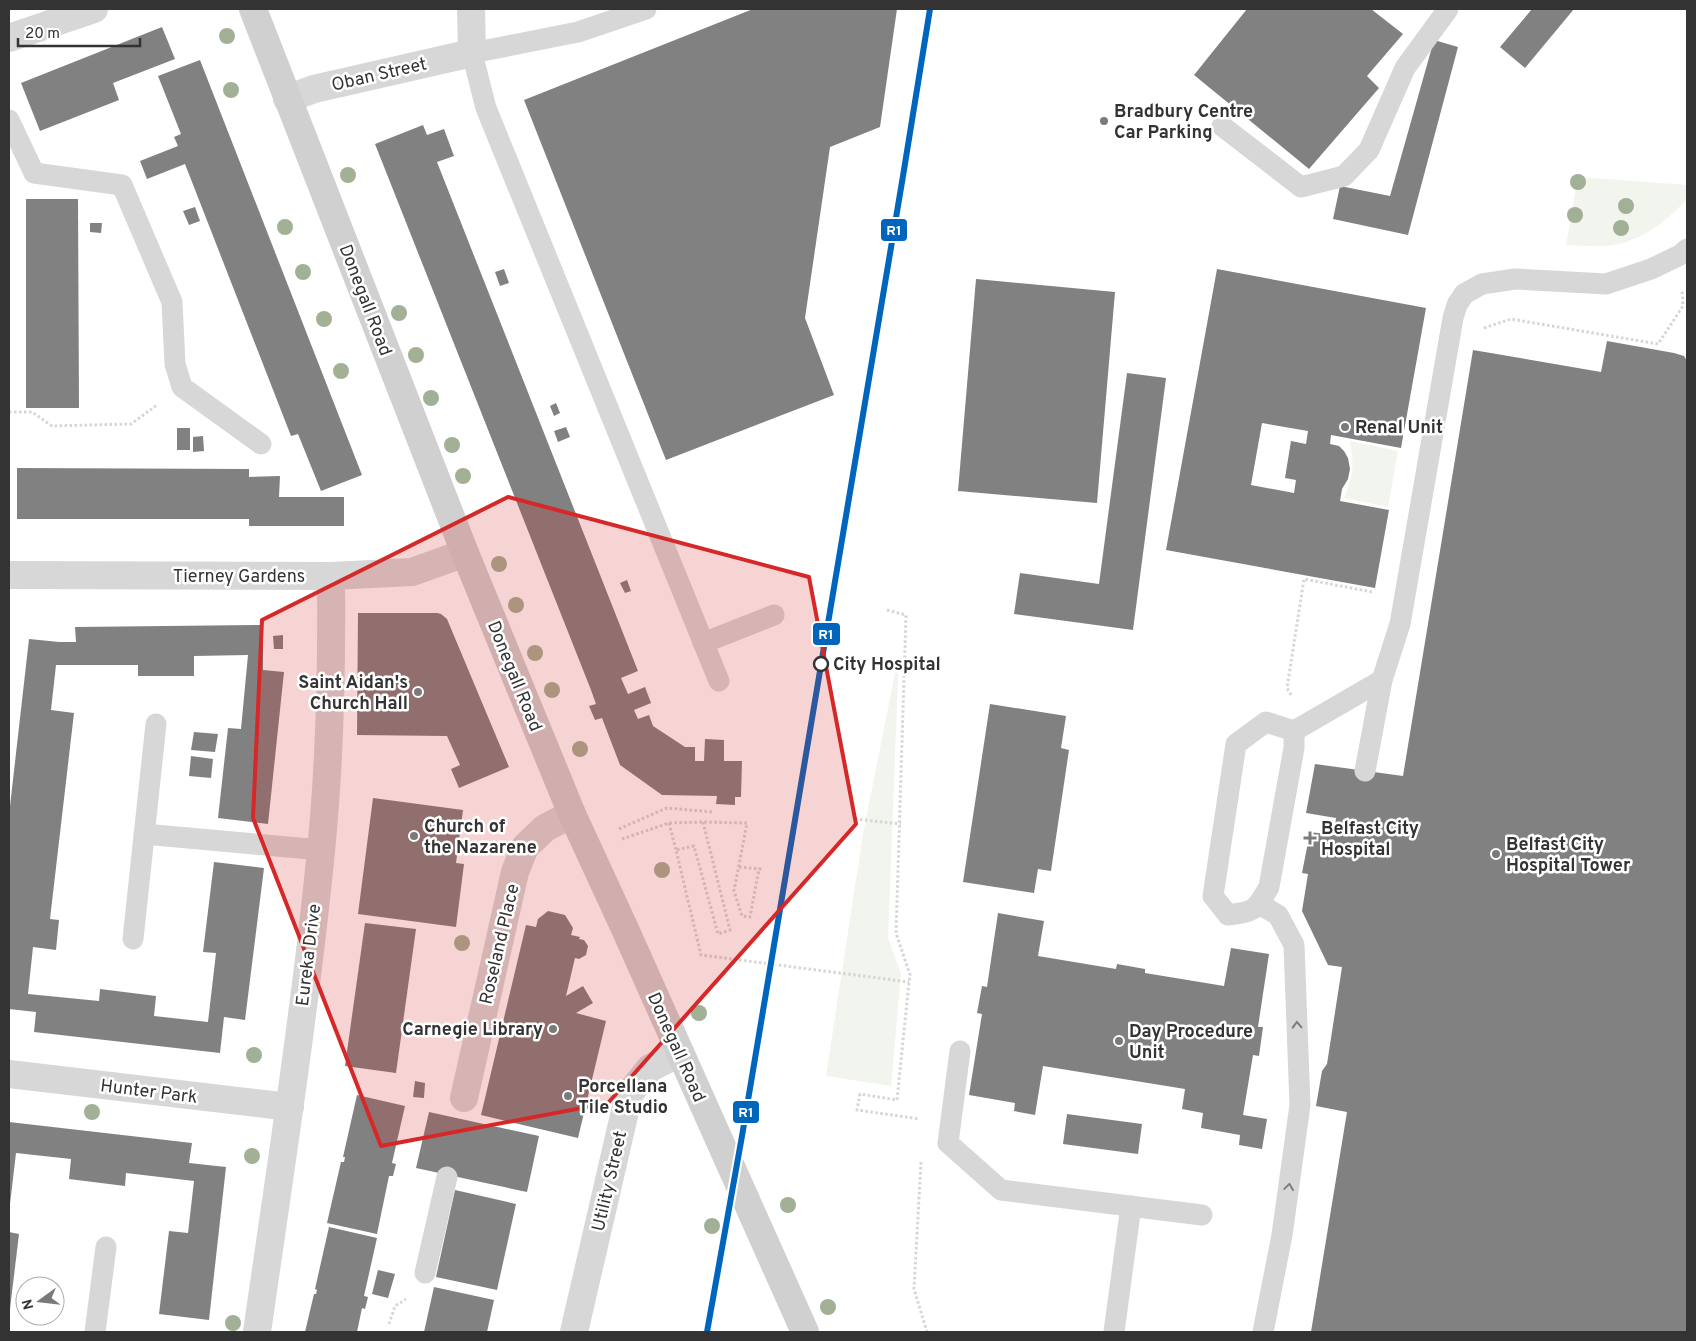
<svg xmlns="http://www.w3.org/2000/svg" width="1696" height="1341" viewBox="0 0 1696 1341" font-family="Overpass,sans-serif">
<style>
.green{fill:#f1f5ed}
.building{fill:#818181;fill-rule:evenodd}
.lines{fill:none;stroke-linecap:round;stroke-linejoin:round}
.path{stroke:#d6d6d6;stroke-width:3;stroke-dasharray:2.5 2.5;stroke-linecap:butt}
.lane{stroke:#d7d7d7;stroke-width:21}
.street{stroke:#d7d7d7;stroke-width:28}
.secondary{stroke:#d0d0d0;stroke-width:28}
.rail-1-casing{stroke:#fff;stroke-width:10}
.rail-1{stroke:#0065bd;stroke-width:6}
.tree{fill:#a2b095}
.oneway{stroke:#7d7d7d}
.marked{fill:#d62828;fill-opacity:0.2;stroke:#d62828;stroke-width:4;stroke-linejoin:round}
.poi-dot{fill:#7a7a7a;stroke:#fff;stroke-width:2}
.stop-dot{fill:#fff;stroke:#333;stroke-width:2.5}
.labels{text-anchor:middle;stroke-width:5;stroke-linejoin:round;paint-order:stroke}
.street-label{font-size:18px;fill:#333;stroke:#fff}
.poi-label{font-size:18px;font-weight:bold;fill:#333;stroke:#fff;text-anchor:start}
.stop-label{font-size:18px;font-weight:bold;fill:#333;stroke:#fff;text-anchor:start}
.line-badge{stroke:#fff;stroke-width:2}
.badge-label{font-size:14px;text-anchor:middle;font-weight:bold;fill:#fff}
</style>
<rect width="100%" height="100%" fill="#fff"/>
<!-- green -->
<g class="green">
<path d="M1578,177L1687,185V199C1664,224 1639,243 1605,246C1592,247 1578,245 1566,245Z"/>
<path d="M1350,441L1398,451L1388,507L1344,498C1354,474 1354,467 1350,441Z"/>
<path d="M899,653L888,938L901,974L891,1086L826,1076L863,834Z"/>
</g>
<!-- building -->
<g class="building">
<path d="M753,9H897L880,127L830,147L805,318L834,395L666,460L524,100Z"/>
<path d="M1247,9H1371L1403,34L1367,76L1379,88L1309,169L1194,75Z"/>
<path d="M1532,9H1574L1525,68L1500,47Z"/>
<path d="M162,27L175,59L113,83L119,100L40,131L21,83Z"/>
<path d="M1434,40L1458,47L1408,235L1333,219L1340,186L1390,196Z"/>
<path d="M200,60L362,475L321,491L298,434L291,436L185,164L147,179L140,161L178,146L174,137L181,134L158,76Z"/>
<path d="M423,125L427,135L444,129L454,156L437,162L638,671L621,678L628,694L645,687L651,703L634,710L638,719L649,715L653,726L685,747H695V761H704L705,739L724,740V761H742L741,797H735V805L716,804L717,796L662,795L620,765L602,718L595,720L589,706L596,704L591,690L375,144Z"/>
<path d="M26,199H78L79,408H26Z"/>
<path d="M195,207L200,221L189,225L183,211Z"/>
<path d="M90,223H102L101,233L90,232Z"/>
<path d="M504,269L509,283L500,286L495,272Z"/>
<path d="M1217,269L1426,308L1401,448L1331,435L1330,444L1339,446L1344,451L1348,458L1350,469L1348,479L1342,489L1340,501L1389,510L1375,588L1166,550ZM1262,423L1308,431L1306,444L1291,441L1285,478L1296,480L1294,493L1251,485Z"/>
<path d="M976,279L1115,292L1097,503L958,491Z"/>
<path d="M1607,341L1674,353L1684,356L1687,361V1332H1311L1347,1112L1316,1106L1322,1071L1327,1064L1342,967L1328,965L1302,911L1308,874L1302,873L1310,832L1334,835L1336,818L1306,813L1315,764L1403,776L1473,350L1601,372Z"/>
<path d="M1127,373L1166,378L1133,630L1014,614L1020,573L1099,584Z"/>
<path d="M556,403L560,413L554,416L550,406Z"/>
<path d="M566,427L570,437L558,442L554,431Z"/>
<rect x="177" y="428" width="13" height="22"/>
<path d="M203,436L204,451L193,452V437Z"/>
<path d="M17,468L249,469V477L280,476L279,497H344V526H249V519H17Z"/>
<path d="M627,580L631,591L625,593L620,583Z"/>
<path d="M358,613H437L441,614L447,619L509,767L459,788L451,769L460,765L447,736L357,735Z"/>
<path d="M263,625V670L284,672L268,824L218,818L228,728L241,729L248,655L194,656V676H138V665H56L51,710L74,713L50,919L59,920L56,950L33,947L28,994L99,1001L100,989L156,996L154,1016L208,1022L216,953L203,952L214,862L264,868L245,1020L224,1017L220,1053L34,1032L36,1012L9,1009V815L29,639L59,642H76L75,627Z"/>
<path d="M283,635V649H274L273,636Z"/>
<path d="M990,704L1066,716L1061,748L1069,750L1051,871L1038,869L1034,893L963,882Z"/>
<path d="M194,732L218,734L215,752L191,750Z"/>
<path d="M191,756L213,759L211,778L189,776Z"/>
<path d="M373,798L463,810L456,863L464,864L456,927L358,914Z"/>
<path d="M548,911L565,915L573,928L571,935L580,937L579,939L584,940L588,946L586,955L579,959L575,958L566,996L583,986L593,1003L576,1013L606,1021L578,1138L481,1115L526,925L536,927L538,919Z"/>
<path d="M998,913L1044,921L1038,956L1116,969L1117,964L1145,969V973L1224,986L1231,948L1269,954L1258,1027H1263L1259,1056L1253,1055L1243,1115L1267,1119L1262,1149L1239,1145L1240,1135L1201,1128L1203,1113L1182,1109L1185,1089L1043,1066L1035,1115L1014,1111L1015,1103L969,1095L982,1014L977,1013L982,986L987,987Z"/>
<path d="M365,923L416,929L396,1073L345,1066Z"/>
<path d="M415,1081L425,1083L424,1098L413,1097Z"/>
<path d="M357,1095L405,1106L392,1163L396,1164L393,1176H389L377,1234L327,1223L341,1162H344L345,1157H343Z"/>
<path d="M429,1112L539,1136L527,1192L416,1168Z"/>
<path d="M1067,1114L1142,1124L1138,1154L1063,1144Z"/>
<path d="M9,1122L192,1143L189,1163L226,1167L209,1320L159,1314L169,1231L188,1233L194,1181L126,1173L125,1186L69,1179L71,1159L16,1153L10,1204H9Z"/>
<path d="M455,1190L516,1204L497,1290L436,1277Z"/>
<path d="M329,1227L377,1238L364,1296L368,1297L365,1309L362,1308L357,1332H305L314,1294H316L317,1290L315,1289Z"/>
<path d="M9,1232L19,1234L10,1309H9Z"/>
<path d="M378,1270L395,1274L388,1298L372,1294Z"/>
<path d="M434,1287L494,1300L487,1332H424Z"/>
</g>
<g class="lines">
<!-- path -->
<g class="path">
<path d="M1484,328L1511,319L1658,344L1683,306L1682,290"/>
<path d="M9,412H32L52,426L131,424L157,405"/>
<path d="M887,610L906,615L896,933L910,975L909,982L897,1100L860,1094L857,1110L920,1119"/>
<path d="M1291,695L1287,688L1304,579L1372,592"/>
<path d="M855,819L901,824"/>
<path d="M703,822L730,930L718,934L694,846L676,850L701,955L909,982"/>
<path d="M669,823L676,850"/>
<path d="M619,829L667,808L713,812"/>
<path d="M622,839L669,823L703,822L747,823L734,891L742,916L750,917L759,869H762"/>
<path d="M739,867L759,869"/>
<path d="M921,1162L914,1289L927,1332"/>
<path d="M389,1324L395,1306L406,1299"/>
</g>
<!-- lane -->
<g class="lane">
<path d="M646,9L578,32L472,53L486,108L719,681"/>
<path d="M9,120L34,173L122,185L172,302L175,364L182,387L261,444"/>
<path d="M1222,126L1301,187L1344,176L1369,150L1405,68L1448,9"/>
<path d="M703,643L774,615"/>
<path d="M1266,722L1294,731V748L1269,887C1255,911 1256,911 1228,915L1213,896L1236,744Z"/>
<path d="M1294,731L1382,680L1400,624L1453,318L1457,305L1464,294L1482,284L1515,279L1606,284L1651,269L1680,255L1687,249"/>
<path d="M1365,771L1382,680"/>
<path d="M144,834L321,850"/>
<path d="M1259,904L1278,915L1294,945L1300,1105L1282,1235L1263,1332"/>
<path d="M133,939L156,724"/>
<path d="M960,1051L948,1143L1001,1190L1202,1215"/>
<path d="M425,1273L447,1177"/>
<path d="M95,1332L106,1247"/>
<path d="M1114,1332L1131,1206"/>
</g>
<!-- street -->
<g class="street">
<path d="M9,38L94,9"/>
<path d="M287,99L314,89L472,53L471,9"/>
<path d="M9,575L331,576L412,572L465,553"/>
<path d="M9,1074L290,1107"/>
<path d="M464,1098L515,872L525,847L545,828L572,814"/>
<path d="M257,1332C280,1172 305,1012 321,851C330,760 332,667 331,576"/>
<path d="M574,1332L629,1094L650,1068L680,1053"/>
</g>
<!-- secondary -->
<path class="secondary" d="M253,9L465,553L572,814L625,929L805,1332"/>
<defs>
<path id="rail-1" d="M707,1332L742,1136L903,176L930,9"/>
</defs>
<!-- rail-1 casing -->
<use href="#rail-1" class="rail-1-casing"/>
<!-- rail-1 -->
<use href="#rail-1" class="rail-1"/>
</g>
<!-- trees -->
<g class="tree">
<circle cx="227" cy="36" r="8"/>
<circle cx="231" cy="90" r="8"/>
<circle cx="348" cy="175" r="8"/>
<circle cx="1578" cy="182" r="8"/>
<circle cx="1626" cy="206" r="8"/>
<circle cx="1575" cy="215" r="8"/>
<circle cx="285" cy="227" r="8"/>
<circle cx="1621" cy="228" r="8"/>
<circle cx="303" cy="272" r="8"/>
<circle cx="399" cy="313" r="8"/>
<circle cx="324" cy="319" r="8"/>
<circle cx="416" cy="355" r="8"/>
<circle cx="341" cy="371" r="8"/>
<circle cx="431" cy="398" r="8"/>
<circle cx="452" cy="445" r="8"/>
<circle cx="463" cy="476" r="8"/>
<circle cx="499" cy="564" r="8"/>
<circle cx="516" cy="605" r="8"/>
<circle cx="535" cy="653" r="8"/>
<circle cx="552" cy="690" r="8"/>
<circle cx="580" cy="749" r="8"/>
<circle cx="662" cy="870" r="8"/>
<circle cx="462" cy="943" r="8"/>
<circle cx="699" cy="1013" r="8"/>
<circle cx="254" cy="1055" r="8"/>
<circle cx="92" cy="1112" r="8"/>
<circle cx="252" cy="1156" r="8"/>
<circle cx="788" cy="1205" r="8"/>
<circle cx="712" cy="1226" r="8"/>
<circle cx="828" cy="1307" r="8"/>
<circle cx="233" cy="1323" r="8"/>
</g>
<!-- one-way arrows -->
<defs><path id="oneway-chevron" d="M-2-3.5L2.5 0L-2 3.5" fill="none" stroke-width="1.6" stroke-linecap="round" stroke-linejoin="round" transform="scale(1.25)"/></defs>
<g class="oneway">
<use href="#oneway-chevron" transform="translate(1297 1025) rotate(-92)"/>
<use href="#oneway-chevron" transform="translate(1289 1187) rotate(-82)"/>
</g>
<!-- marked area -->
<path class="marked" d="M508,497L809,577L856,824L608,1103L381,1146L253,818L262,620Z"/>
<!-- markers -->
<g class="poi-dot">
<circle cx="1104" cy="121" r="5"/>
<circle cx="1345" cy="427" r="5"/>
<circle cx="418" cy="692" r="5"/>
<circle cx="414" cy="836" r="5"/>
<path d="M1307.5 830.5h5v5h5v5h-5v5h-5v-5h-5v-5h5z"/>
<circle cx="1496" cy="854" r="5"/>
<circle cx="553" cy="1029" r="5"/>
<circle cx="1119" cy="1041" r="5"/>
<circle cx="568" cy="1096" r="5"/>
</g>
<circle class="stop-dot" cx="821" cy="664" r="7"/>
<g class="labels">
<!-- street labels -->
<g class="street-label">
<text transform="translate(379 74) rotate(-13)" y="6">Oban Street</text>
<text transform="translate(366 300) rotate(69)" y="6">Donegall Road</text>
<text x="239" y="582">Tierney Gardens</text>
<text transform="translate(515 676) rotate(68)" y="6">Donegall Road</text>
<text transform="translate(499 944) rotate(-77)" y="6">Roseland Place</text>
<text transform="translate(308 955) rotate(-83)" y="6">Eureka Drive</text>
<text transform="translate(677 1047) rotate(66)" y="6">Donegall Road</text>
<text transform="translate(149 1091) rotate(7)" y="6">Hunter Park</text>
<text transform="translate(609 1181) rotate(-77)" y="6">Utility Street</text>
</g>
<!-- poi labels -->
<g class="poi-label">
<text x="1114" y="117">Bradbury Centre<tspan x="1114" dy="21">Car Parking</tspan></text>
<text x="1355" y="433">Renal Unit</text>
<text x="408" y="688" text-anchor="end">Saint Aidan's<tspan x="408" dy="21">Church Hall</tspan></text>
<text x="424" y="832">Church of<tspan x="424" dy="21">the Nazarene</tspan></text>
<text x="1321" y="834">Belfast City<tspan x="1321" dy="21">Hospital</tspan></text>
<text x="1506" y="850">Belfast City<tspan x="1506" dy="21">Hospital Tower</tspan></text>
<text x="543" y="1035" text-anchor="end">Carnegie Library</text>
<text x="1129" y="1037">Day Procedure<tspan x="1129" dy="21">Unit</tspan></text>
<text x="578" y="1092">Porcellana<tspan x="578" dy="21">Tile Studio</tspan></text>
</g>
<!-- stop labels -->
<g class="stop-label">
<text x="833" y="670">City Hospital</text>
</g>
</g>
<g class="line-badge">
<rect x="880" y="218" width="28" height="24" rx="5" fill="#0065bd"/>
<rect x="812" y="622" width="29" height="24" rx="5" fill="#0065bd"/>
<rect x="732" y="1100" width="28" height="24" rx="5" fill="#0065bd"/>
</g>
<g class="badge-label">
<text x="894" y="235">R1</text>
<text x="826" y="639">R1</text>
<text x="746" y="1117">R1</text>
</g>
<!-- border -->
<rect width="1696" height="1341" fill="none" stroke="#333333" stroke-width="20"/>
<!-- north arrow -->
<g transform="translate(40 1301) rotate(255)"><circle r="24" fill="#ffffff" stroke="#adadad"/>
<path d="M0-4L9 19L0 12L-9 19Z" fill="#7a7a7a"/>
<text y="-8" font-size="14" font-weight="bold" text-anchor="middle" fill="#333333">N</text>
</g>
<!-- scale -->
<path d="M18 38v8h122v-8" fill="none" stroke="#333333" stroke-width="2.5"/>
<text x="25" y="38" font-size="15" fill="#333333" stroke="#ffffff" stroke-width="4" paint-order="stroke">20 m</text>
</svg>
